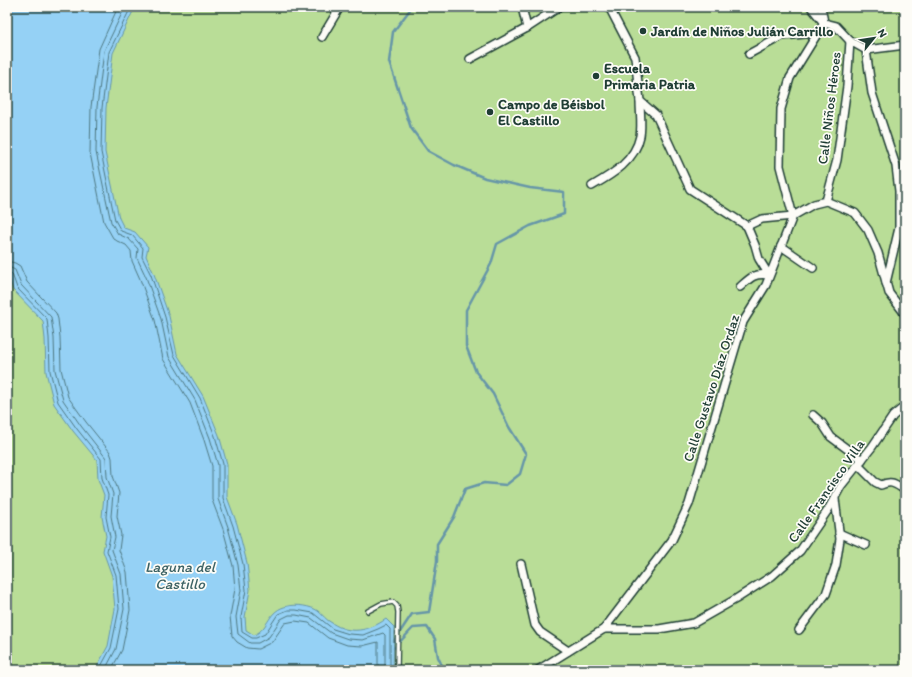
<svg xmlns="http://www.w3.org/2000/svg" width="912" height="677" viewBox="0 0 912 677" font-family="Itim,sans-serif">
<style>
.green{fill:#b9dd97;stroke:#6c8d66}
.water{fill:#95d1f5;stroke:#6696a8}
.lines{fill:none;stroke-linecap:round;stroke-linejoin:round}
.shore{stroke:#4e7881;stroke-width:1}
.stream{stroke:#6696a8;stroke-width:2.5}
.service-casing{stroke:#1f3d34;stroke-width:6}
.minor-casing{stroke:#1f3d34;stroke-width:10}
.service{stroke:#fdfcf7;stroke-width:3.5}
.minor{stroke:#fdfcf7;stroke-width:7}
.poi-dot{fill:#1f3d34;stroke:#fdfcf7;stroke-width:1.5}
.labels{text-anchor:middle;stroke-width:3.5;stroke-linejoin:round;paint-order:stroke}
.poi-label{font-size:14px;font-weight:bold;fill:#1f3d34;stroke:#fdfcf7;text-anchor:start}
.street-label{font-size:14px;fill:#1f3d34;stroke:#fdfcf7}
.water-label{font-size:15px;font-style:italic;fill:#3c6264;stroke:#fdfcf7}
</style>
<rect width="100%" height="100%" fill="#fdfcf7"/>
<filter id="ink" filterUnits="userSpaceOnUse"><feTurbulence type="fractalNoise" baseFrequency=".025" numOctaves="2"/><feDisplacementMap in="SourceGraphic" scale="8" xChannelSelector="R" yChannelSelector="G"/><feConvolveMatrix kernelMatrix="1 2 1 2 8 2 1 2 1" color-interpolation-filters="sRGB"/></filter>
<g filter="url(#ink)">
<!-- green -->
<rect class="green" x="7" y="7" width="898" height="663"/>
<!-- water -->
<path class="water" d="M7,7H135L113,53L106,108L105,152L119,218L124,228L135,232L148,247L146,256L154,274L169,316L177,354L203,396L219,435L227,464V497L237,524L247,563L250,590L245,617L246,630L254,635C270,628 267,610 288,606C296,604 311,606 318,611C323,615 326,620 332,623C350,635 369,631 386,619L394,627L393,670H95L108,646L115,609L112,576L103,551L106,536L102,517L104,495L98,479L97,460L73,431L54,404L46,372L45,339L43,321L13,290L7,271Z"/>
<g class="lines">
<!-- shore -->
<g class="shore">
<path d="M118,7L99,49L91,107L90,153L104,222L113,238L117,241L126,245L131,251L132,261L140,279L155,320L163,359L190,403L204,440L212,466V500L223,529L233,566L235,589L230,616L232,636L237,642L247,648L258,649L272,642L285,623L295,621L309,623L328,638L347,645L362,646L378,642V670"/>
<path d="M125,7L104,51L97,107L96,152L111,222L118,234L129,239L138,249L137,258L146,277L161,319L169,357L195,400L210,438L218,465V499L228,527L238,565L241,590L236,617L238,634L250,643H258L269,637L281,619L289,615H296L311,618L331,633L348,639L363,640L383,633L385,635V670"/>
<path d="M131,7L109,52L102,108L101,152L115,220L121,231L132,235L143,248L142,257L151,275L165,317L174,355L200,398L215,436L223,464V498L233,526L243,564L246,590L241,617L242,632L252,638H256L265,634L278,614L288,610H296L313,613L333,629L349,634L363,635L378,629L386,625L390,629V670"/>
<path d="M7,261L15,263L20,266L27,282L56,313L58,319L60,337L61,369L68,397L86,422L110,452L112,458L113,476L119,493L117,516L121,535L119,550L127,572L130,610L122,650L111,670"/>
<path d="M7,267L11,268L15,270L21,285L51,317L54,338L55,370L63,400L81,426L106,458L107,477L113,494L111,516L115,537L112,550L121,574L124,609L116,649L105,670"/>
<path d="M7,272L12,274L17,288L47,319L49,338L50,371L58,402L77,429L101,459L102,478L108,495L106,517L110,537L107,551L116,575L119,609L111,648L99,670"/>
</g>
<!-- stream -->
<g class="stream">
<path d="M394,641L412,614L429,612L437,561V544L454,517L465,489L484,483L506,485L520,474L526,454L509,427L493,394L476,372L466,346V310L491,264L497,244L530,226L564,214V192L530,188L485,178L454,165L428,151L411,128L389,62L393,32L412,7"/>
<path d="M394,648L413,628L427,627L435,639L438,657L444,670"/>
</g>
<defs>
<path id="service" d="M368,611L381,604L393,602L397,606L398,612L397,670"/>
<g id="minor">
<path d="M522,7L527,28"/>
<path d="M609,7L635,57L640,101L656,115L690,189L747,226"/>
<path d="M811,7L824,23"/>
<path d="M821,7L824,22"/>
<path d="M824,23L836,26L850,41L866,50L905,45"/>
<path d="M322,37L340,7"/>
<path d="M866,50L872,93L896,166L899,191V228L886,283"/>
<path d="M749,54L782,36L817,33"/>
<path d="M470,59L527,28L559,7"/>
<path d="M592,186C613,174 635,161 640,136C642,125 640,112 640,101"/>
<path d="M826,201L837,160L847,86L850,41"/>
<path d="M747,226L762,219L793,216L814,204L826,201L855,213L868,230L878,253L889,293L905,314"/>
<path d="M747,226L755,245L759,259L769,275"/>
<path d="M781,246L813,268"/>
<path d="M740,287C751,277 754,273 769,275"/>
<path d="M813,415L822,423L831,437L862,460"/>
<path d="M858,465L875,482L881,485C892,480 895,484 905,490"/>
<path d="M839,533L866,545"/>
<path d="M521,564L535,625L540,632L568,651"/>
<path d="M604,629H659L694,623L736,599L772,576L800,551L828,510L841,486L872,447L893,416L905,406"/>
<path d="M799,630L826,594L836,565L840,539L835,499"/>
<path d="M538,670L604,629L672,540L689,504L743,322L766,285L793,216L780,166L781,109L790,78L824,23"/>
</g>
</defs>
<!-- service casing -->
<use href="#service" class="service-casing"/>
<!-- minor casing -->
<use href="#minor" class="minor-casing"/>
<!-- service -->
<use href="#service" class="service"/>
<!-- minor -->
<use href="#minor" class="minor"/>
</g>
</g>
<!-- markers -->
<g class="poi-dot">
<circle cx="643" cy="31" r="4"/>
<circle cx="596" cy="76" r="4"/>
<circle cx="490" cy="112" r="4"/>
</g>
<g class="labels">
<!-- poi labels -->
<g class="poi-label">
<text x="651" y="36">Jardín de Niños Julián Carrillo</text>
<text x="604" y="73">Escuela<tspan x="604" dy="16">Primaria Patria</tspan></text>
<text x="498" y="109">Campo de Béisbol<tspan x="498" dy="16">El Castillo</tspan></text>
</g>
<!-- street labels -->
<g class="street-label">
<text transform="translate(829 108) rotate(-83)" y="5">Calle Niños Héroes</text>
<text transform="translate(711 388) rotate(-72)" y="5">Calle Gustavo Díaz Ordaz</text>
<text transform="translate(826 491) rotate(-55)" y="5">Calle Francisco Villa</text>
</g>
<!-- water labels -->
<g class="water-label">
<text x="180" y="572">Laguna del<tspan x="180" dy="17">Castillo</tspan></text>
</g>
</g>
<!-- margin -->
<rect width="912" height="677" fill="none" stroke="#fdfcf7" stroke-width="24"/>
<rect x="12" y="12" width="888" height="653" fill="none" stroke="#1f3d34" stroke-width="1.5" filter="url(#ink)"/>
<!-- north arrow -->
<g transform="translate(874 38) rotate(60)" stroke="#fdfcf7" stroke-width="3" paint-order="stroke">
<path d="M0-3L7 15L0 10L-7 15Z" fill="#1f3d34"/>
<text y="-6" font-size="11" font-weight="bold" text-anchor="middle" fill="#1f3d34">N</text>
</g>
</svg>
